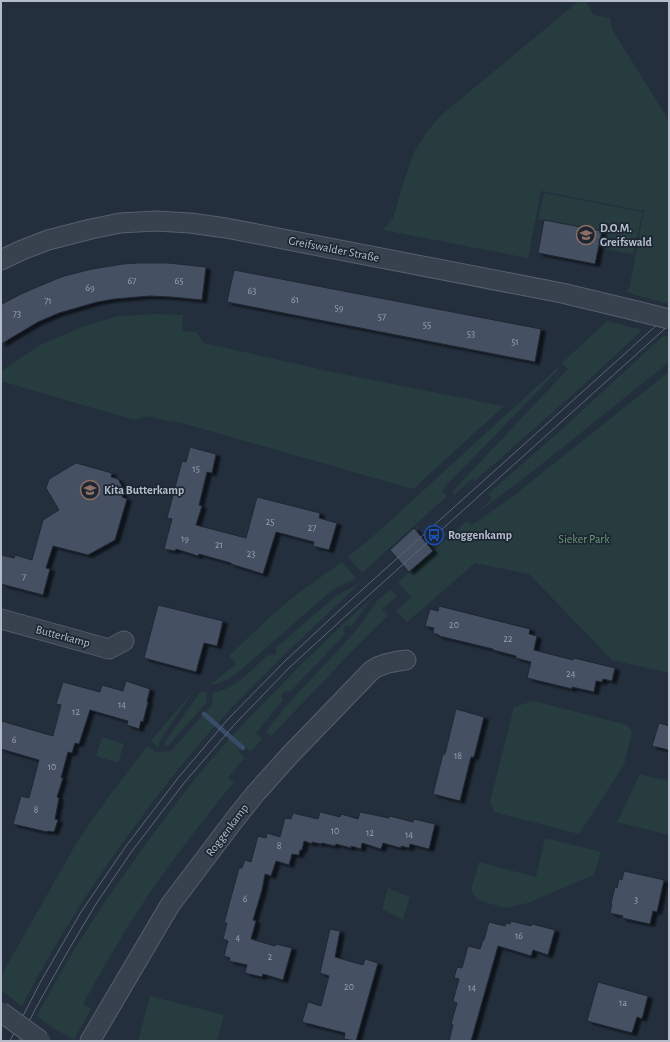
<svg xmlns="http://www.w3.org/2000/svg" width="670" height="1042" viewBox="0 0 670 1042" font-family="'Alegreya Sans',sans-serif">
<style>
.green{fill:#263c3f}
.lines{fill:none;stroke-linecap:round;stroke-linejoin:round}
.stream{stroke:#394c67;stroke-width:4.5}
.building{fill:#455162;stroke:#1f2835;filter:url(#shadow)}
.minor-casing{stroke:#565f6c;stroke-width:21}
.minor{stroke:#38414e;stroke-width:19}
.tram{stroke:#5a6575;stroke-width:1}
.minor-bridge-casing{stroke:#565f6c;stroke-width:21;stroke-linecap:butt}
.minor-bridge{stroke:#38414e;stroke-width:19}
.labels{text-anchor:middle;stroke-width:3.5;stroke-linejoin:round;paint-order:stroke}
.number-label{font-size:10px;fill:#98a1af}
.poi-label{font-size:12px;font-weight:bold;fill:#b4bcc9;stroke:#1d2633;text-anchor:start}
.street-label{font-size:12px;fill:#b4bcc9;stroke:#1d2633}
.park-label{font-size:12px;fill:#6b9a76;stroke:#1d2633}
</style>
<defs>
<filter id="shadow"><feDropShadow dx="4.5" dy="2.5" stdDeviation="1" flood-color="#0009"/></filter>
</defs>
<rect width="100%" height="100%" fill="#242f3e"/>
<!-- green -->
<g class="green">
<path d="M579,1H585L594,15L610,18L612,29L669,121V304L635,295L626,291L629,289L644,211L541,191L528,258L383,230L393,218L404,181L414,152L427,132L440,116Z"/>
<path d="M544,193L643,212L633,254L599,248L601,231L538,219Z"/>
<path d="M159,314L183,315L182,331L196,332L204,343L337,373L504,406L413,489L182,423L168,421L146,416L134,420L1,381V371L40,345L82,327L118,316Z"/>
<path d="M607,321L642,330C588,382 531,431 475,481L473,478L454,495L452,492L568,369L562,363Z"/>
<path d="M663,336L669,337V362L533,471L473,516L492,499L488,494L561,430Z"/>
<path d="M557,368L559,369L444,488L443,492L447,496L362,573L348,557L378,532Z"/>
<path d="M669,372V673L612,660L529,574L475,563L407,622L396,611L411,597L398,582L467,521L472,525L512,497Z"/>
<path d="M342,562L356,578L332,590L236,674C228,679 220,684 210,685L236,664L230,657V655L273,614L297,594Z"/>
<path d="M360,583C315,626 269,668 226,714C198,744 173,775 149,807C101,870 58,936 22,1006L1,990V976L77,842L109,796L146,748L148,746L156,752L171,751L212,705L213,693C236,689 253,668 269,654L271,655H275L277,651L276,648L336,596Z"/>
<path d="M391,589L397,596L382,609L388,616L359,644L271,736L267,733V730L286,706L355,632L377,601Z"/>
<path d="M373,597L351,627L348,625L344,627L343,631L345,634L290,692L286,691C282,693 280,696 283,700L256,733L262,739L251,752L244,746L239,751L245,758L228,777L234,782C195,830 156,880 124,933C110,956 96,980 83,1004L91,1009L74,1040L53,1028L37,1016C64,964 96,913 131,865C158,827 186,788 217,753C233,734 250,717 267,700C301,664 336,630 373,597Z"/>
<path d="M195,689L159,742V748L151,741Z"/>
<path d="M201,691L207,692L206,703L168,746H165V742Z"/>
<path d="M533,701L628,725L632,732L624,765L579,834L494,812L490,802L514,707Z"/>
<path d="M102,737L124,744L118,763L96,756Z"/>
<path d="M640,774L669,781V835L617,822Z"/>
<path d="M545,838L601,852L594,875L528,903L506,908L477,900L471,890L479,862L536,877Z"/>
<path d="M388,888L410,897L403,920L382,909Z"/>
<path d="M150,996L224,1015L217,1041H138Z"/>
</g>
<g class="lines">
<!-- stream -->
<path class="stream" d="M204,714L243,748"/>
</g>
<!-- building -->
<g class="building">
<path d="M544,220L602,231L595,264L538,253Z"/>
<path d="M138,263H168L206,267L202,300L172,297L150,296L114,299L97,302L59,313L38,322L1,344V305L4,303L21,294L37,287L64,276L92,269L123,264Z"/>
<path d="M234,270L541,329L535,362L227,302Z"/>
<path d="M190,447L216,454L212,473L207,472L199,505L202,506L196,525L246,538L257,497L320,513L319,518L337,523L329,550L313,546L314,542L276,532L263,574L231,564V563L199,554L198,556L176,549L175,551L164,549L172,519L167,518L182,461L186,462Z"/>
<path d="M76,463L112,473L111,477L118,479L124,490L122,497L127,499L115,540L88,555L53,546L46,568L50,569L43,595L1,584V555L14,558L15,555L32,560L43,520L59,510L46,488L49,479Z"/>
<path d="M414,528L433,551L409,572L390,550Z"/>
<path d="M158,605L223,621L217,646L204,643L196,672L144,658Z"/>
<path d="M439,606L530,629L529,634L537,636L534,650L573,660L574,658L615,668L612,681L603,679L602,682L596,681L594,692L572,687V689L527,678L531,662L516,658V656L493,650V649L439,636V635L433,633L434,628L425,626L430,609L438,611Z"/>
<path d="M126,681L150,689L147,701L148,702L143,722L141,721L139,729L127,725L128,721L90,710L79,744L75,743L72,753L68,752L61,778H63L57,797L59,798L55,819L58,820L54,832L48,831L47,832L13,824L21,796L29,798L39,760L1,749V721L53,736L61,705L56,704L63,682L100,692L102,685L123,691Z"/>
<path d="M456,709L484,717L474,757H471L460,801L433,794L443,754H445Z"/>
<path d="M659,723L669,726V750L652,746Z"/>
<path d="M320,812L340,817L341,814L358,819L360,812L389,818L390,816L413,822L414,819L435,824L429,849L410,844L409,848L401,846V848L383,843L381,849L362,843L361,849L351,846V848L336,844L335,846L322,843L321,844L312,842V844L304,841L302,850H300L299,855L292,854L289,865L276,861L271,876L265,874L262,890L253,920L256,921L251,939L275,946L276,944L292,948L283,980L263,974L262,977L245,973L247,965L229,961L230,958L224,956L228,941L223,939L227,923H224L239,868H242L245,860L251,862L258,836L266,838L267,833L280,837L285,818L291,819L293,813L318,819Z"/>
<path d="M624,871L664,880L657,912L653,911L650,924L622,918L623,916L610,913L612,904L611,903L615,887L617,888L619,879L622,880Z"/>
<path d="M511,921L531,926L532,924L555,930L548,955L533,950L531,956L498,946L471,1041H449L453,1025L451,1024L457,1003L453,1001L459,979L454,978L457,967L462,968L468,946L480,949L483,940H484L489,922L505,926L506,923L510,924Z"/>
<path d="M330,929L340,931L335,957L363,965L365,959L378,963L356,1041L344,1039L345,1033L302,1022L308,1002L321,1006L329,976L320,973Z"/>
<path d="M598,982L648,996L642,1019L637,1017L632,1033L587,1021Z"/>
</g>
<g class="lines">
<defs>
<g id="minor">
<path d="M1,260L22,250L48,240L91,229L120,223L156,221L190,223L226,228L562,293L637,311"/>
<path d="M1,619L109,649L124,641"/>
<path d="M90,1041L170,905L235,819L255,794L289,756L372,670C383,663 394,662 406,660"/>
</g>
</defs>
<!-- minor casing -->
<use href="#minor" class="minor-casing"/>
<!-- minor -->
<use href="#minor" class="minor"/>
<!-- tram -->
<g class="tram">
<path d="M10,1041L41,981L81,912L126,846L178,778L229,718L285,661L343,607L669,314"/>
<path d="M19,1041L37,1006L68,951L96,904L132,851L184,783L235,724L290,667L349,613L669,325"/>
</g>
<defs>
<g id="minor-bridge">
<path d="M637,311L669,319"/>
<path d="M1,1012L41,1041"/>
</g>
</defs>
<!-- minor-bridge casing -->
<use href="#minor-bridge" class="minor-bridge-casing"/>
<!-- minor-bridge -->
<use href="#minor-bridge" class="minor-bridge"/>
</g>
<!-- icons -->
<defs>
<symbol id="school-ring" viewBox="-11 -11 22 22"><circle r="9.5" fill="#1d2633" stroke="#8d6e63" stroke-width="1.5"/><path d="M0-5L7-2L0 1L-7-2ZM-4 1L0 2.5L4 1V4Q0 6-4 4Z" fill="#8d6e63"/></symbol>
<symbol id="bus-ring" viewBox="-11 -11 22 22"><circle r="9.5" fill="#1d2633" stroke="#1a4fb4" stroke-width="1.5"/><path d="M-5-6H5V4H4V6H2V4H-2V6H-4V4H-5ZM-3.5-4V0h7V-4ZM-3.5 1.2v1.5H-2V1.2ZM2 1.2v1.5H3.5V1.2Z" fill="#1a4fb4"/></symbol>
</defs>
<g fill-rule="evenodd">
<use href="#school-ring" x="575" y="224" width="22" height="22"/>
<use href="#school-ring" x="79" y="479" width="22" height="22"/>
<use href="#bus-ring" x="423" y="524" width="22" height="22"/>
</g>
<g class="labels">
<!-- number labels -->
<g class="number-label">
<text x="132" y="284">67</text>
<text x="179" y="284">65</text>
<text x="90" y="291">69</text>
<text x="252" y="294">63</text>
<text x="295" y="303">61</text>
<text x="48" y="304">71</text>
<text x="339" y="311">59</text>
<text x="17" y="317">73</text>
<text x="382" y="320">57</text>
<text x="427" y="328">55</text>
<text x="471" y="337">53</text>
<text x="515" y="345">51</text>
<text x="196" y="472">15</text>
<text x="270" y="525">25</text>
<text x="312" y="531">27</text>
<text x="185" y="542">19</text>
<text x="219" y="548">21</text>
<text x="251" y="557">23</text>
<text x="24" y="580">7</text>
<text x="454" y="628">20</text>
<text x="508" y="642">22</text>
<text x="571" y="677">24</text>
<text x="122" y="708">14</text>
<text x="76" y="715">12</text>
<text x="14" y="743">6</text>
<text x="458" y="759">18</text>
<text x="52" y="770">10</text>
<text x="36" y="813">8</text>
<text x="335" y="834">10</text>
<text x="370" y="836">12</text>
<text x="409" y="838">14</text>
<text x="279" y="849">8</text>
<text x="245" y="902">6</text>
<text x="636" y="903">3</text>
<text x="519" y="939">16</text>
<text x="238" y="941">4</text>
<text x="270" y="960">2</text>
<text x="349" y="990">20</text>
<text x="472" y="991">14</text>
<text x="623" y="1006">1a</text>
</g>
<!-- poi labels -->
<g class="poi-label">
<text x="600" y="232">D.O.M.<tspan x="600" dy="14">Greifswald</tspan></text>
<text x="104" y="494">Kita Butterkamp</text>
<text x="448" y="539">Roggenkamp</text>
</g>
<!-- street labels -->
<g class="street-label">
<text transform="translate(334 249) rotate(11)" y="4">Greifswalder Straße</text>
<text transform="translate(63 636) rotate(15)" y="4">Butterkamp</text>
<text transform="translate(227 830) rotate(-53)" y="4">Roggenkamp</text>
</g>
<!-- park labels -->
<g class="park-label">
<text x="584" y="543">Sieker Park</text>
</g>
</g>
<!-- border -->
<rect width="670" height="1042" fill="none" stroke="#b4bcc9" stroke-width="4"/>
</svg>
